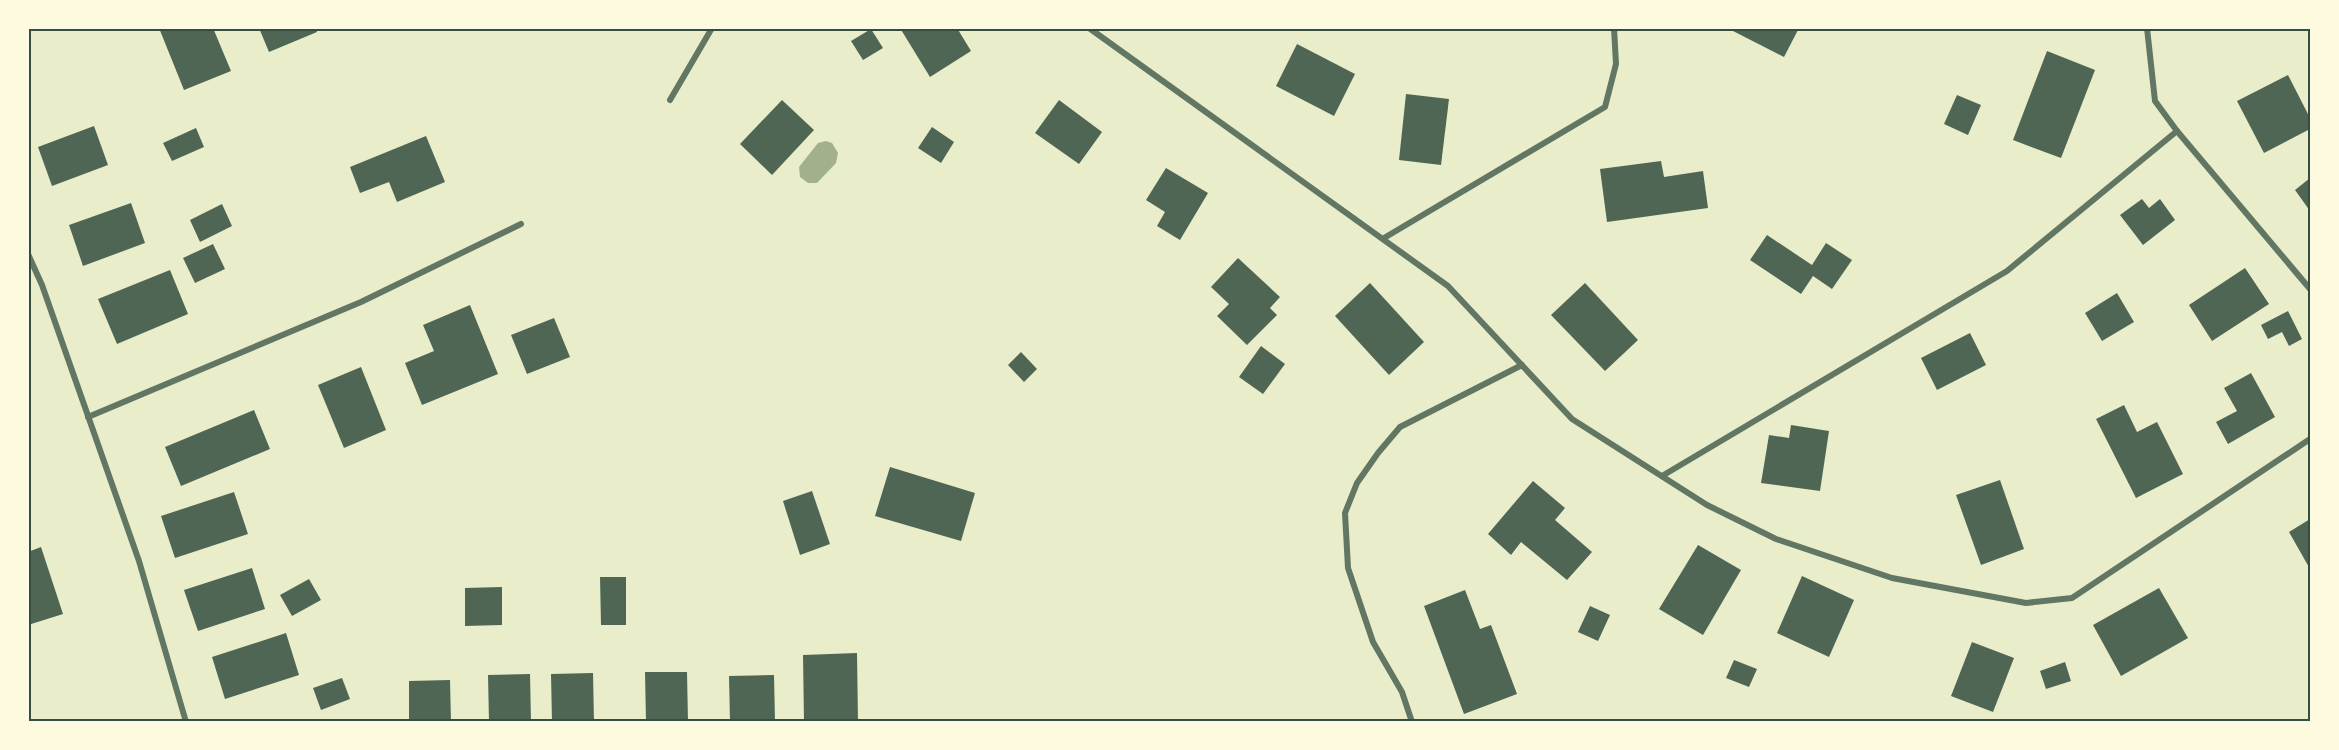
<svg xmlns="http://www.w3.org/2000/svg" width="2339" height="750" viewBox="0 0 2339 750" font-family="Inter,sans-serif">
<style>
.water{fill:#a3b18a}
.building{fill:#4f6655}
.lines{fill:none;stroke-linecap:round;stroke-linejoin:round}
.minor{stroke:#617663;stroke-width:6}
.neatline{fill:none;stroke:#344e41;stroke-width:2}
</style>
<rect width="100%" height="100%" fill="#e9edc9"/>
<!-- water -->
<path class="water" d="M826,141L832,143L838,153L836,163L817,183H808L800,177L799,167L818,143Z"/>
<!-- building -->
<g class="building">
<path d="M159,28H213L231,71L184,90Z"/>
<path d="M259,28H316L317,32L269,52Z"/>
<path d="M900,28H957L971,51L930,77Z"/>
<path d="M1735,28H1799L1784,57L1733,31Z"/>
<path d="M871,29L883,48L863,60L851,41Z"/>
<path d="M1297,44L1355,74L1334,116L1276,86Z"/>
<path d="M2047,51L2095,70L2061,158L2013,140Z"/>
<path d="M2288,75L2310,118V129L2264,153L2237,101Z"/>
<path d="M1406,94L1449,99L1441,165L1399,160Z"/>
<path d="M1957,95L1981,105L1968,135L1944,124Z"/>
<path d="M782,100L814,130L772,175L740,144Z"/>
<path d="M1059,100L1102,132L1079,164L1035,133Z"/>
<path d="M94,126L108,165L52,186L38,147Z"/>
<path d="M932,127L954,142L941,163L918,148Z"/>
<path d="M196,128L204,147L172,161L163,143Z"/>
<path d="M426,136L445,182L397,202L389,182L360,193L350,167Z"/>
<path d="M1661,161L1664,177L1703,171L1708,208L1607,222L1600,169Z"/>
<path d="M1166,168L1208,193L1180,240L1157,226L1165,212L1146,200Z"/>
<path d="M2310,178V211L2295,190Z"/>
<path d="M2142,199L2149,208L2160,199L2175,220L2143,245L2120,215Z"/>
<path d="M131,203L145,243L83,266L69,225Z"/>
<path d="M222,204L232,226L200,242L190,220Z"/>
<path d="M1767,235L1812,265L1826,243L1852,260L1832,289L1813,276L1801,294L1750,260Z"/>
<path d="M213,244L225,269L195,283L183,258Z"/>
<path d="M1238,258L1280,297L1270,308L1277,315L1247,345L1217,316L1229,304L1211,287Z"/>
<path d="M2245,268L2269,304L2212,341L2189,305Z"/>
<path d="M170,270L188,314L117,344L98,299Z"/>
<path d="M1370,283L1424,342L1389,375L1335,316Z"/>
<path d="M1585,283L1638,340L1605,371L1551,315Z"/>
<path d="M2117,293L2134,322L2102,341L2085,313Z"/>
<path d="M470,305L498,374L422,405L405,363L434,351L423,325Z"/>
<path d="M2288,311L2302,339L2289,346L2282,332L2268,339L2261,325Z"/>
<path d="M554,318L570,357L527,374L511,335Z"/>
<path d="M1970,333L1986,365L1937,390L1921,358Z"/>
<path d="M1261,346L1285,364L1263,394L1239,377Z"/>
<path d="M1021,352L1037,369L1024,382L1008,365Z"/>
<path d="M361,367L386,430L344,448L318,385Z"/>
<path d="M2251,373L2275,417L2228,444L2216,422L2237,411L2224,388Z"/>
<path d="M2124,405L2137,432L2157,422L2183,474L2136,498L2096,419Z"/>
<path d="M254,410L270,449L181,486L165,447Z"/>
<path d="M1791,425L1829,431L1820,491L1761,483L1769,435L1789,438Z"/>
<path d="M890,467L975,493L961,541L875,516Z"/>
<path d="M2000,480L2024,549L1981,565L1956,495Z"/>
<path d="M1533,481L1565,508L1555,520L1592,552L1567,580L1521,542L1511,555L1488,534Z"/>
<path d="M812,491L830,544L800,555L783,501Z"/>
<path d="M234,492L248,534L175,558L161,516Z"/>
<path d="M2310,519V569L2289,532Z"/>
<path d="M1698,545L1741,570L1703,635L1659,609Z"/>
<path d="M41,547L63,614L28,625V552Z"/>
<path d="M252,568L265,609L198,631L184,590Z"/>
<path d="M1802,576L1854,600L1829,657L1777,633Z"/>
<path d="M600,577H626V625H601Z"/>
<path d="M309,579L321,600L292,616L280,595Z"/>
<path d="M502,587V625L465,626V588Z"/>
<path d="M2159,588L2188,638L2121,676L2093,625Z"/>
<path d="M1465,590L1480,629L1491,625L1517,694L1464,714L1424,606Z"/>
<path d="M1590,606L1610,615L1598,641L1578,632Z"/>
<path d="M286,633L299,675L225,699L212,657Z"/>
<path d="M1972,642L2014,658L1993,712L1951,696Z"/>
<path d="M857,653L858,722H804L803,655Z"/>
<path d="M1734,660L1757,669L1749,687L1726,678Z"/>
<path d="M2065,662L2071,681L2046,689L2040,671Z"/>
<path d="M645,672H687L688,722H646Z"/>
<path d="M593,673L594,722H552L551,674Z"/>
<path d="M530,674L531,722H489L488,675Z"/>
<path d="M774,675L775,722H730L729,676Z"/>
<path d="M342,678L350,699L321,710L313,688Z"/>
<path d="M450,680L451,722H409V681Z"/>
</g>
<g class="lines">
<!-- minor -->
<g class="minor">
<path d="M1089,28L1448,286L1572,419L1707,505L1776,539L1892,578L2026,603L2072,598L2310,439"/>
<path d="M2147,28L2155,101L2177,131L2310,289"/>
<path d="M670,100L712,28"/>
<path d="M1384,238L1605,107L1616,64L1614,28"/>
<path d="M28,254L42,285L139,561L186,722"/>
<path d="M88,417L361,302L521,224"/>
<path d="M1662,476L2007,271L2177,131"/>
<path d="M1412,722L1402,692L1373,642L1348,568L1345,513L1357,483L1378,453L1400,427L1522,365"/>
</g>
</g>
<!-- border -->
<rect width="2339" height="750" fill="none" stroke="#fefae0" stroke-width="60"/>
<rect x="30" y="30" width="2279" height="690" class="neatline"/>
</svg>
